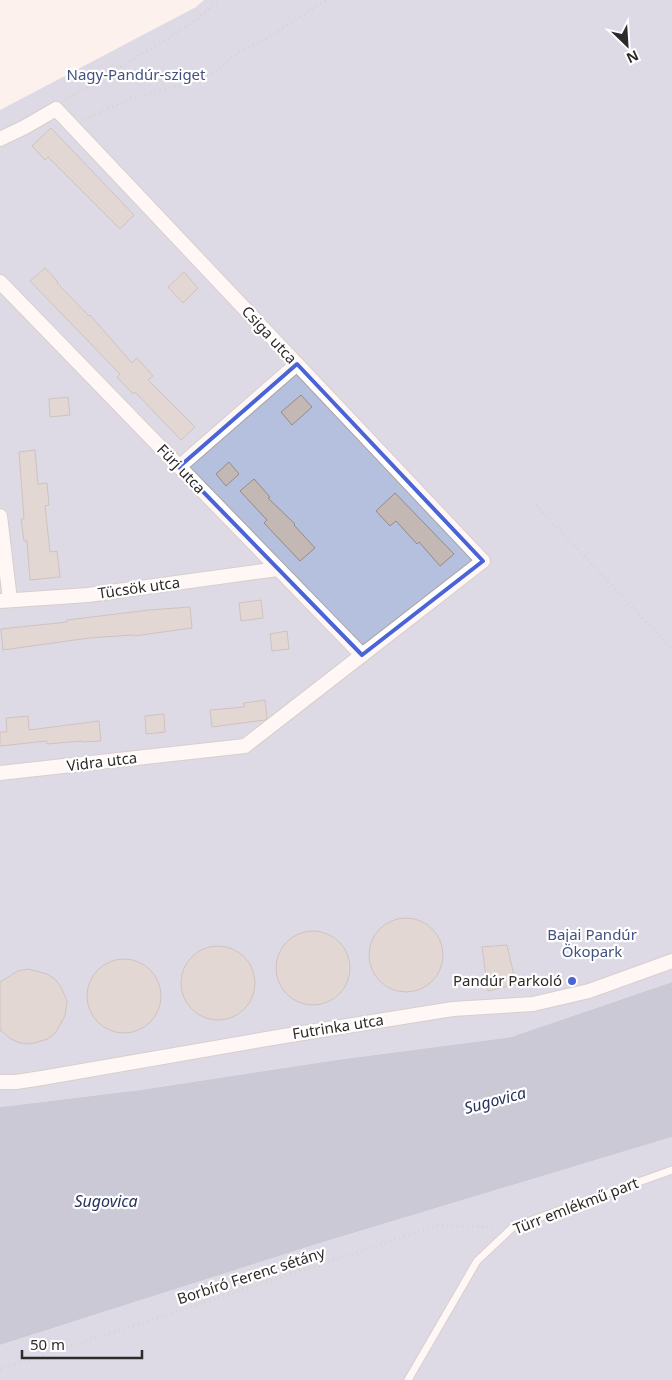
<svg xmlns="http://www.w3.org/2000/svg" width="672" height="1380" viewBox="0 0 672 1380" font-family="'Noto Sans',sans-serif">
<style>
.green{fill:#b5bfde}
.water{fill:#8f99b8}
.building{fill:#c3b8b4;stroke:#958b87}
.lines{fill:none;stroke-linecap:round;stroke-linejoin:round}
.lane-casing{stroke:#afa4a1;stroke-width:9}
.street-casing{stroke:#afa4a1;stroke-width:16}
.path{stroke:#b3aaa7;stroke-width:3;stroke-dasharray:1 4;stroke-linecap:butt}
.lane{stroke:#fff;stroke-width:7}
.street{stroke:#fff;stroke-width:14}
.marked{fill:none;stroke:#4a63d7;stroke-width:4;stroke-linejoin:round}
.poi-dot{fill:#4a63d7;stroke:#fff;stroke-width:2}
.labels{text-anchor:middle;stroke-width:4.5;stroke-linejoin:round;paint-order:stroke}
.park-label{font-size:15px;fill:#44517f;stroke:#fff}
.street-label{font-size:15px;fill:#2f2a29;stroke:#fff}
.poi-label{font-size:15px;fill:#2f2a29;stroke:#fff;text-anchor:end}
.water-label{font-size:16px;font-style:italic;fill:#27325d;stroke:#fff}
</style>
<rect width="100%" height="100%" fill="#fdf1ed"/>
<!-- green -->
<g class="green">
<path d="M204,0H672V982L511,1037L336,1060L140,1090L0,1107V110L196,7Z"/>
<path d="M672,1137V1380H0V1345L317,1244Z"/>
</g>
<!-- water -->
<path class="water" d="M672,982V1137L317,1244L0,1345V1107L140,1090L336,1060L511,1037Z"/>
<!-- building -->
<g class="building">
<path d="M51,128L134,215L120,229L48,157L45,160L32,146Z"/>
<path d="M45,268L58,282L57,283L89,316L90,315L132,363L137,358L153,376L148,380L195,427L181,440L135,392L133,394L117,377L120,374L30,281Z"/>
<path d="M184,272L198,288L183,303L168,287Z"/>
<path d="M301,395L312,407L292,425L281,412Z"/>
<path d="M68,397L70,415L50,417L49,399Z"/>
<path d="M35,450L38,484L47,483L49,505L45,506L50,552L57,551L60,577L30,580L27,541H24L21,519H24L19,452Z"/>
<path d="M229,462L239,474L226,486L216,474Z"/>
<path d="M254,479L270,497L268,498L295,524L294,525L315,548L300,561L264,523L267,520L240,491Z"/>
<path d="M395,493L454,554L440,566L419,542L417,544L396,521L390,526L376,511Z"/>
<path d="M261,600L263,618L241,621L239,603Z"/>
<path d="M190,607L192,628L134,636L133,635L89,638L3,650L1,629L67,622V620L149,610Z"/>
<path d="M287,631L289,649L272,651L270,634Z"/>
<path d="M265,700L267,718L265,720L212,727L210,710L244,707V703Z"/>
<path d="M164,714L165,732L146,734L145,716Z"/>
<path d="M28,716L29,730L99,721L101,741L82,742V741L47,744V741L0,746V732H7L6,718Z"/>
<circle cx="406" cy="955" r="37"/>
<circle cx="313" cy="968" r="37"/>
<path d="M507,945L516,984L488,991L482,947Z"/>
<circle cx="218" cy="983" r="37"/>
<circle cx="124" cy="996" r="37"/>
<path d="M28,969L47,974L55,979L61,987L67,1001L65,1016L56,1032L48,1039L30,1044L20,1043L11,1039L0,1030V982L18,971Z"/>
</g>
<g class="lines">
<defs>
<path id="lane" d="M408,1380L477,1261L513,1227L672,1170"/>
<g id="street">
<path d="M0,139L25,127L56,109L483,561L245,746L0,773"/>
<path d="M0,282L362,655"/>
<path d="M179,467L297,364"/>
<path d="M0,516L10,600"/>
<path d="M0,601L88,595L278,569"/>
<path d="M0,1082H16L42,1078L284,1036L453,1009L533,1004L589,991L672,961"/>
</g>
</defs>
<!-- lane casing -->
<use href="#lane" class="lane-casing"/>
<!-- street casing -->
<use href="#street" class="street-casing"/>
<!-- path -->
<g class="path">
<path d="M65,100L167,39L198,18L220,0"/>
<path d="M85,119L132,98L194,82L213,73L240,51L267,38L326,0"/>
<path d="M536,505L672,649"/>
<path d="M0,1369L438,1226L497,1227"/>
</g>
<!-- lane -->
<use href="#lane" class="lane"/>
<!-- street -->
<use href="#street" class="street"/>
</g>
<!-- marked area -->
<path d="M0 0H672V1380H0ZM297,364L483,561L362,655L179,467Z" fill="#fdf1ed" fill-opacity=".55" fill-rule="evenodd"/>
<path class="marked" d="M297,364L483,561L362,655L179,467Z"/>
<!-- markers -->
<circle class="poi-dot" cx="572" cy="981" r="5"/>
<g class="labels">
<!-- park labels -->
<g class="park-label">
<text x="136" y="80">Nagy-Pandúr-sziget</text>
<text x="592" y="940">Bajai Pandúr<tspan x="592" dy="17">Ökopark</tspan></text>
</g>
<!-- street labels -->
<g class="street-label">
<text transform="translate(269 335) rotate(47)" y="5">Csiga utca</text>
<text transform="translate(181 469) rotate(46)" y="5">Fürj utca</text>
<text transform="translate(139 588) rotate(-8)" y="5">Tücsök utca</text>
<text transform="translate(102 762) rotate(-7)" y="5">Vidra utca</text>
<text transform="translate(338 1027) rotate(-9)" y="5">Futrinka utca</text>
<text transform="translate(576 1206) rotate(-21)" y="5">Türr emlékmű part</text>
<text transform="translate(251 1276) rotate(-18)" y="5">Borbíró Ferenc sétány</text>
</g>
<!-- poi labels -->
<g class="poi-label">
<text x="562" y="986">Pandúr Parkoló</text>
</g>
<!-- water labels -->
<g class="water-label">
<text transform="translate(495 1100) rotate(-15)" y="6">Sugovica</text>
<text x="106" y="1207">Sugovica</text>
</g>
</g>
<!-- north arrow -->
<g transform="translate(627 45) rotate(155)" stroke="#ffffff" stroke-width="4" paint-order="stroke">
<path d="M0-4L9 19L0 12L-9 19Z" fill="#2f2a29"/>
<text y="-8" font-size="14" font-weight="bold" text-anchor="middle" fill="#2f2a29">N</text>
</g>
<!-- scale -->
<path d="M22 1350v8h120v-8" fill="none" stroke="#2f2a29" stroke-width="2.5"/>
<text x="30" y="1350" font-size="15" fill="#2f2a29" stroke="#ffffff" stroke-width="4" paint-order="stroke">50 m</text>
</svg>
